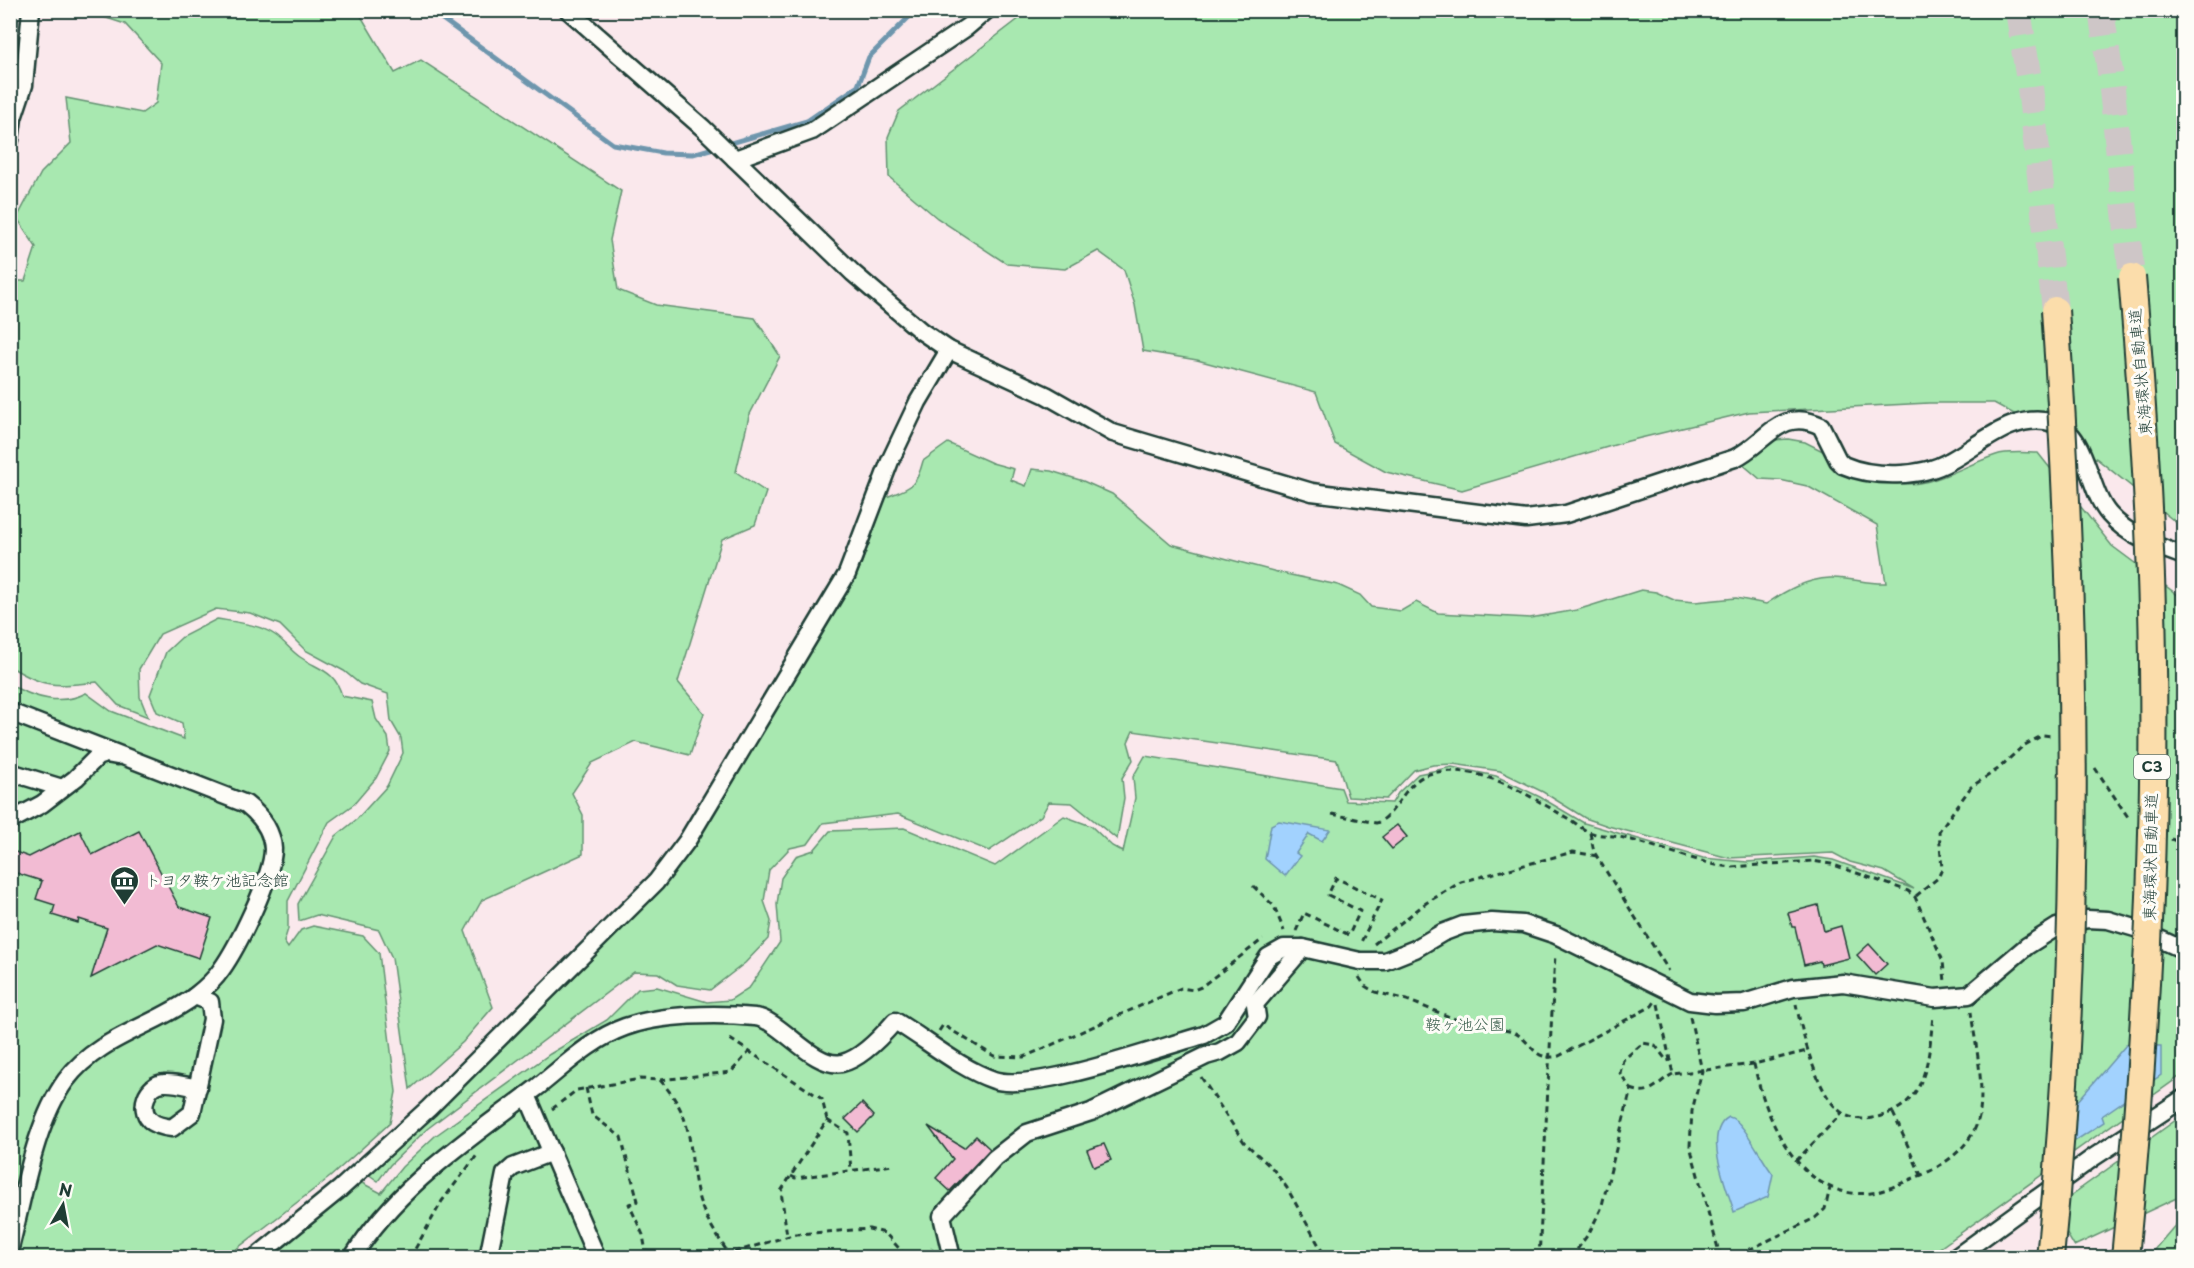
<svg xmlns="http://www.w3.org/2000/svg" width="2194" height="1268" viewBox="0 0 2194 1268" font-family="'Playpen Sans','Klee One',sans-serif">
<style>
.green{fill:#a8e8b0;stroke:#649272;stroke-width:1.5}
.water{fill:#a2d2fe;stroke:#6e96ad;stroke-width:1.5}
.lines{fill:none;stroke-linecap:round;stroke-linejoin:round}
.stream{stroke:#6e96ad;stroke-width:5}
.building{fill:#f2bbd3;stroke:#1f3d34;stroke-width:1.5}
.highway-tunnel{stroke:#cec6c7;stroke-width:26;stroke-dasharray:26 13;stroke-linecap:butt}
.minor-casing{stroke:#1f3d34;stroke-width:21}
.path{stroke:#1f3d34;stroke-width:3;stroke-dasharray:6 4.5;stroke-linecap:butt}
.minor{stroke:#fdfcf7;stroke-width:16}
.highway-bridge-casing{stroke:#1f3d34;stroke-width:30;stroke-linecap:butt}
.highway-bridge{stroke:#fbddab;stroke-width:26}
.labels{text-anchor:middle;stroke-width:6;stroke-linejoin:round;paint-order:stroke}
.shield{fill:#fdfcf7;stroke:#62766e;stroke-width:1.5}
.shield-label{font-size:15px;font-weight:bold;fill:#1f3d34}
.street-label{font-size:16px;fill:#1f3d34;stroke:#fdfcf7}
.poi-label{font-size:16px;fill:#1f3d34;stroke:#fdfcf7;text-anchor:start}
.park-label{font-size:16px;fill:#3a5f4d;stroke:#fdfcf7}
</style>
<rect width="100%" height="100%" fill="#fae8ec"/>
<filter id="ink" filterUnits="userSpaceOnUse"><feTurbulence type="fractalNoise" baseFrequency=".0167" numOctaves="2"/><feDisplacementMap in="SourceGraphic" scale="12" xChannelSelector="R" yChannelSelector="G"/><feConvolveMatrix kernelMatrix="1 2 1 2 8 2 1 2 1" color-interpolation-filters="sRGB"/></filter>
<g filter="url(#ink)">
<!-- green -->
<g class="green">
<path d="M85,11H358L395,73L421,60L621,191L610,240L618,290L656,305L755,318L780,356L749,416L736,472L766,492L755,525L722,539L678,682L704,713L690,755L636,742L592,763L572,793L583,815V854L482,900L465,931L493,1007L463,1042L410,1089L392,958L379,930L317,915L299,921L298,904L336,836L357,819L387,786L403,753L401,738L391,721L388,694L360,684L344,671L305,650L280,625L250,613L216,609L160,634L139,669L140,697L148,717L118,705L97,682C55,686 47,689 11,667V281H25L36,247L17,218L41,173L71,143L66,98L142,113L156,103L161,63L125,24Z"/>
<path d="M1029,11H2183V528L2097,459L1994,403H1929L1749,412L1628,441L1462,490L1386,472L1335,444L1316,392L1197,360L1143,351L1135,305L1124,270L1098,251L1065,269L1007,264L937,218L889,177L888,137L899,111Z"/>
<path d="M1788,439L1805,442L1884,482C1931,491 1954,469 1996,455C2008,451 2025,453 2038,453L2112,546L2183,599V1074L1927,1257L271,1258L362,1183L381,1193L402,1167L435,1136L550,1054L607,1020L638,989L657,987L707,1002L730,1000L750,987L780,942L777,904L781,878L796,856L814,850L830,831L904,828L995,866L1064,816L1091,826L1112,846L1123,852L1135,798L1133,777L1145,756L1341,788L1346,801L1392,803L1398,793L1418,774L1452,767L1496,776L1540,797L1584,823L1703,858L1747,862L1814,857L1833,860L1914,889L1884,871L1850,862L1833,853L1729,858L1608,826L1585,818L1543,792L1500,771L1453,764L1433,765L1414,770L1386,799L1348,797L1337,760L1133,731L1128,742L1133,760L1122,778L1124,798L1117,839L1072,803L1049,802L1041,816L989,851L898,814L823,823L808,844L790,848L769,870L764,901L771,921L768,939L745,963L710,990L677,985L658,973L634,972L427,1129L390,1165L378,1181L368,1174L623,923L688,853L839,606L859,570L886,497C910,488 916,488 923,461L948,443L992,463L1014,469L1011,480L1026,486L1032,469L1051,471L1083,481L1112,494L1171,544L1281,573L1338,585L1360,595L1371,607L1401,611L1416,602L1438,613L1530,618L1577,610L1641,590L1656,592L1674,600L1695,602L1736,598L1766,604C1785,591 1806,579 1830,578C1848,577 1867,584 1886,583L1877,525L1807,486L1780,480L1760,479L1740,462L1775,440Z"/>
<path d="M217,619C235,622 259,624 275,635C284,641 291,651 300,657C319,670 335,670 342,696L372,702L376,719L388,737L390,751L376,778L354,804L329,822L288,901V929L284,942L288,948L301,930L313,926L363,936L379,953L396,1092L390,1123L330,1177L226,1257H11L10,685C35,698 61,706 86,693L111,711L184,739L182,723L157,712L150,695L166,652L182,637Z"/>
<path d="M2183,1115V1195L2074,1246L2052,1209Z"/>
<path d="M2183,1216V1257H2148Z"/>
</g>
<!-- water -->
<g class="water">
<path d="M1279,821L1330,830L1322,841L1309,834L1296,853L1300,856L1285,876L1265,859L1271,825Z"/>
<path d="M2126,1045L2161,1046V1075L2102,1116L2104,1122L2075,1141L2058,1124Z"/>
<path d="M1729,1117C1743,1119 1762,1161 1773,1174L1768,1197L1734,1212C1728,1189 1701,1132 1729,1117Z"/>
</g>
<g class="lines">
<!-- stream -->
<path class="stream" d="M430,10L613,144L663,153L693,154L807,121L858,86L869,57L916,10"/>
</g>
<!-- building -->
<g class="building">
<path d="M1397,825L1407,837L1392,849L1382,837Z"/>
<path d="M80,831L92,855L139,831L179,907L212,918L199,958L157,944L91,978L107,928L79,919L78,923L52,915L55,905L36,899L42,881L10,871V850L29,857Z"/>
<path d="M1818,905L1824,931L1841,926L1849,958L1821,965L1820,961L1804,965L1795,927H1792L1788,913Z"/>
<path d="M1869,944L1887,964L1875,975L1857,955Z"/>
<path d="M862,1103L874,1116L858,1132L845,1119Z"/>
<path d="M928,1126L964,1148L976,1136L990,1149L950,1191L936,1178L953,1159Z"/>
<path d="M1104,1144L1111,1160L1094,1167L1087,1150Z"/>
</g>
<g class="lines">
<!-- highway-tunnel -->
<g class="highway-tunnel">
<path d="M2018,10L2030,87L2055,310"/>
<path d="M2101,10L2110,71L2132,277"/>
</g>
<defs>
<g id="minor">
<path d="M568,10L703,128L853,273L921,331L949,350L1046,395L1113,433L1312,492L1526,519L1566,514L1735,458C1767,442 1781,406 1821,426L1838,460L1843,465C1873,478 1921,478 1950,461C1982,444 2014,411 2054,423C2088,434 2087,489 2109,514C2129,537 2156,546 2184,556"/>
<path d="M10,140L13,118L24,85L31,10"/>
<path d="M735,159L812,131L967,27L987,10"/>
<path d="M10,712L246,804C260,815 272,829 273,849C273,876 237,948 221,970C215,979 204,989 195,996C154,1027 99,1036 66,1080C34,1124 24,1195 10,1248"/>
<path d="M10,772L62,788"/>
<path d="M10,821L42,804L76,778L97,757L106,754L117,756"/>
<path d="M195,996L210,1002L212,1019L192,1113L172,1128C164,1127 155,1125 150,1120C138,1108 147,1084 164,1083C175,1082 187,1086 198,1088"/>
<path d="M527,1095L597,1258"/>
<path d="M255,1258L340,1189L429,1108L656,882L687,841L847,574L890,461L918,402L949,350"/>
<path d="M352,1258C398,1185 468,1140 535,1089C562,1068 591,1039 625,1027C662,1014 716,1013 755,1017C780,1019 813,1069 842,1063C861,1059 883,1035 895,1021C927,1040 959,1068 994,1080C1033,1093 1160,1047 1204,1035L1225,1023L1268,957L1284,948H1303L1360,961H1385L1415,949L1442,933L1463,925L1492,922L1523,924L1556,935L1690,1001L1715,1004L1744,1003L1793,988L1843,983L1935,998L1969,995L2027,946L2057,927L2087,919L2108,920L2135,928L2184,950"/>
<path d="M488,1258L505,1174L513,1167L552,1152"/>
<path d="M952,1258L942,1216L995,1158L1027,1133L1091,1112L1206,1056L1220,1052L1238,1042L1257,1017L1255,1004L1303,948"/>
<path d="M1955,1258L2094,1157L2184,1098"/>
</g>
</defs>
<!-- minor casing -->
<use href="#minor" class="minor-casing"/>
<!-- path -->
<g class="path">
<path d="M2095,768L2130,820"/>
<path d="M1332,814L1376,823C1398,816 1403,779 1433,773C1482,763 1529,796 1569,819C1576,823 1584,831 1592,833C1602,836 1613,835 1624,838C1655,846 1685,857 1716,865L1731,867L1813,861L1831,864L1908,891L1915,897L1943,961L1945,982"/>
<path d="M1590,833L1594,852L1669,971"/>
<path d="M2171,839L2184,844"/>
<path d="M1253,886L1274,906L1284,931"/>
<path d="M1916,896L1938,878L1942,869L1939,831L1971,787L1998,769L2023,746L2043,735L2052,736"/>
<path d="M1296,931L1304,913L1349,935L1360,911L1328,895L1336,878L1382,900L1360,944"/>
<path d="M1374,944L1426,903L1461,882L1573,852L1597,856"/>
<path d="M1359,977L1365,986L1375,992L1407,1000L1455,1019L1513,1032C1533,1041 1532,1062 1559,1056L1652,1006L1656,1000"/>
<path d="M1658,1004L1673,1074L1754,1064L1807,1051"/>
<path d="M1796,1004C1802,1032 1817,1095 1841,1112C1852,1121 1868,1120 1881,1116C1928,1103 1929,1056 1933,1015"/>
<path d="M1690,1017L1702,1071L1692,1111L1690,1146L1719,1252L1725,1255H1738L1815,1218L1825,1209L1830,1188"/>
<path d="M939,1031L943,1025L994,1056L1024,1057L1181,988L1194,990L1201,987L1263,939"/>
<path d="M730,1039L822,1099L827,1120L781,1191L787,1236"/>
<path d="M1754,1064C1766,1121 1800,1201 1871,1193C1886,1191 1901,1183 1914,1178C1939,1169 1966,1151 1976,1126C1988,1097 1975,1043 1971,1012"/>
<path d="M1201,1077L1244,1142L1273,1169L1287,1188L1326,1258"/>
<path d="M660,1080C698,1123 686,1146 698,1195C703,1216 717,1235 728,1253"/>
<path d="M586,1088L592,1115L621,1137L638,1201L629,1204L643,1235L647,1258"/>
<path d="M1631,1089C1652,1097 1657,1082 1673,1074"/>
<path d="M552,1109L577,1090L641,1079L660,1080L731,1072L749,1052"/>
<path d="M1893,1113L1921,1175"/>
<path d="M827,1120L848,1133L851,1171"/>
<path d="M1796,1161L1842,1113"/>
<path d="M791,1176L795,1178L893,1165"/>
<path d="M410,1258L442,1201L478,1154"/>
<path d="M714,1258L796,1234L869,1229L885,1233L908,1258"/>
<path d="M928,1258L932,1248"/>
<path d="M1539,1258L1555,954"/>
<path d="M1571,1258L1589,1233L1601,1209L1631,1089L1620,1073L1623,1060L1643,1043L1655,1045L1667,1061L1670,1060"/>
</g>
<!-- minor -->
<use href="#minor" class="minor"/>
<defs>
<g id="highway-bridge">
<path d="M2050,1258C2082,943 2077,626 2055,310"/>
<path d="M2125,1258C2144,1061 2156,864 2153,666C2152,536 2143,407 2132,277"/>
</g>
</defs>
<!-- highway-bridge casing -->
<use href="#highway-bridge" class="highway-bridge-casing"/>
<!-- highway-bridge -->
<use href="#highway-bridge" class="highway-bridge"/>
</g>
</g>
<!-- icons -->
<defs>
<symbol id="museum-pin" viewBox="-11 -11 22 30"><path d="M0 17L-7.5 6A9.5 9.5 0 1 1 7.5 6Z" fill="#1f3d34" stroke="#fdfcf7"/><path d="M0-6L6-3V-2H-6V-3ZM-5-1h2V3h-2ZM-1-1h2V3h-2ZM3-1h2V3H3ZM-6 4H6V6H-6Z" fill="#fff"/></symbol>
</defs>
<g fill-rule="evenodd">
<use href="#museum-pin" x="108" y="864" width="33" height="45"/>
</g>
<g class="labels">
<!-- shield labels -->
<rect class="shield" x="2134" y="755" width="36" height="24" rx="4.5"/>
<g class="shield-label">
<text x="2152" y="772">C3</text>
</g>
<!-- street labels -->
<g class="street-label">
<text transform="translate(2140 372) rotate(-95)" y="6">東海環状自動車道</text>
<text transform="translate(2150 857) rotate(-89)" y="6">東海環状自動車道</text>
</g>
<!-- poi labels -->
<g class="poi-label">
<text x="145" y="886">トヨタ鞍ケ池記念館</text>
</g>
<!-- park labels -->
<g class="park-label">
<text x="1465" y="1030">鞍ヶ池公園</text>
</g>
</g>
<!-- margin -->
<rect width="2194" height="1268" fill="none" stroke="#fdfcf7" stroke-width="36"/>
<rect x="18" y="18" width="2158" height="1232" fill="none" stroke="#1f3d34" stroke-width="2" filter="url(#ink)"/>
<!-- north arrow -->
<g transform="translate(63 1205) rotate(10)" stroke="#fdfcf7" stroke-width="4.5" paint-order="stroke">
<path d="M0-4.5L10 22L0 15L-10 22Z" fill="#1f3d34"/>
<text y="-9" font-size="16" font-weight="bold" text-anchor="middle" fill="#1f3d34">N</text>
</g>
</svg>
